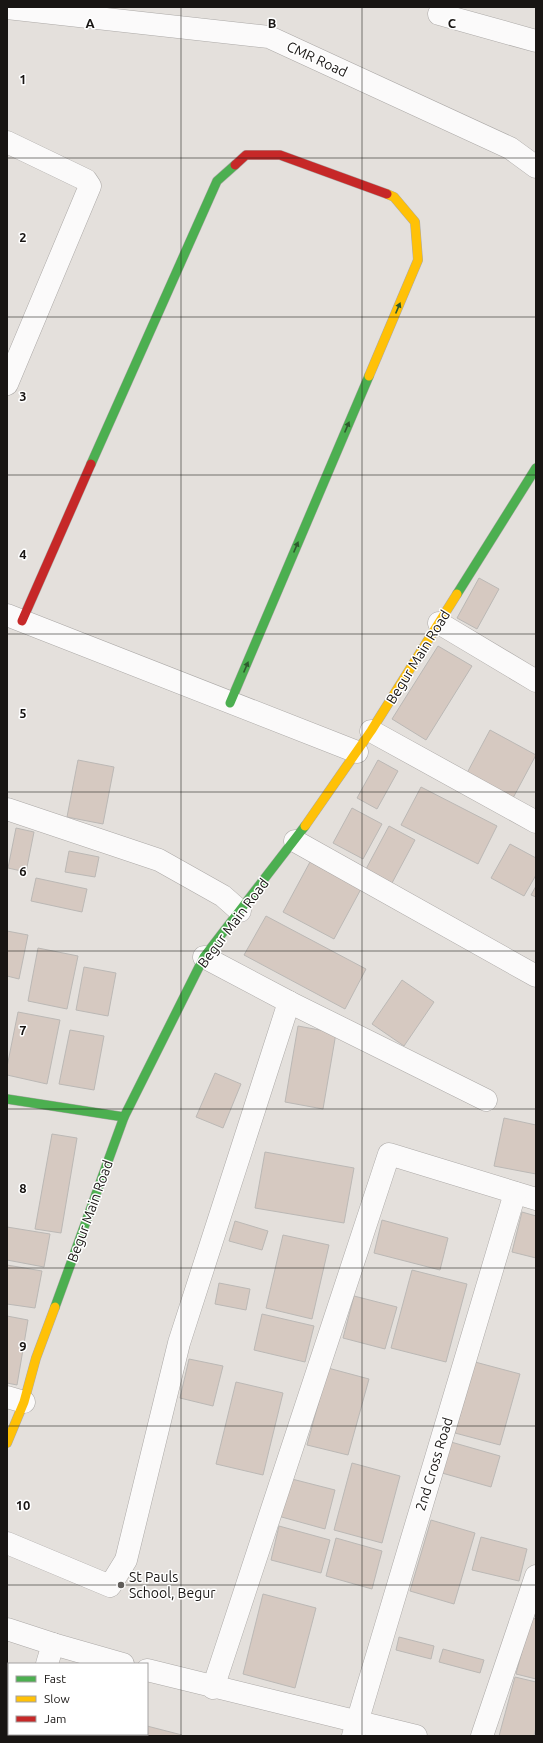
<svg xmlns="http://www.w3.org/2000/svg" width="543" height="1743" viewBox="0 0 543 1743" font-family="Ubuntu,sans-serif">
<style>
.building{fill:#d6c9c1;stroke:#bbb8b5}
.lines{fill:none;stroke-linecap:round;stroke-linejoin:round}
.street-casing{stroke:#aca9a7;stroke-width:23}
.fast-casing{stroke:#aca9a7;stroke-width:10}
.slow-casing{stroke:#aca9a7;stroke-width:10}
.jam-casing{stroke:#aca9a7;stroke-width:10}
.street{stroke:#fbfafa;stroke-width:22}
.fast{stroke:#4caf50;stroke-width:9}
.slow{stroke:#ffc107;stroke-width:9}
.jam{stroke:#c62828;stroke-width:9}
.oneway{fill:#2f5a2e}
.grid{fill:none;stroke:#181513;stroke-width:1;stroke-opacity:0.55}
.poi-dot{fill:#5f5c59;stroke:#fff;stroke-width:1.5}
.labels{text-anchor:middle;stroke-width:3;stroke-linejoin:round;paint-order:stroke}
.street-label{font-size:14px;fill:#181513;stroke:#fff}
.poi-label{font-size:14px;fill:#181513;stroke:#fff;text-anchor:start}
.grid-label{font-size:13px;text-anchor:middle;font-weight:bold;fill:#181513;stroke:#fff;stroke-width:3;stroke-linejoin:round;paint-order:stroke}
</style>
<rect width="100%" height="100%" fill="#e4e0dc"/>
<!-- building -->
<g class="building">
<path d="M479,578L499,589L477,629L457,618Z"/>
<path d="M438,646L472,666L426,740L392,719Z"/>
<path d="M490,730L536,755L513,798L467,773Z"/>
<path d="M78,760L114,767L103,824L67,817Z"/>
<path d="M378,760L398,771L377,809L357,798Z"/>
<path d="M421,787L497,826L478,864L401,825Z"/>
<path d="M352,808L382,824L363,859L333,843Z"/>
<path d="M389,826L415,840L392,883L366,869Z"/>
<path d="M16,828L34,832L26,872L8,868Z"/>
<path d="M510,844L536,858V875L524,896L491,878Z"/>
<path d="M69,851L99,857L95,877L65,872Z"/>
<path d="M310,862L361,889L334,939L283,912Z"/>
<path d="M36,878L87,889L82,912L31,901Z"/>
<path d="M536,886V897L531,895Z"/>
<path d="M266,916L366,969L345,1009L244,955Z"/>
<path d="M7,931L28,935L19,979L7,976Z"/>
<path d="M38,948L78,956L67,1009L28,1001Z"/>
<path d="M84,967L116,973L108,1016L76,1010Z"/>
<path d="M402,980L434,1002L404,1046L372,1024Z"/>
<path d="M18,1012L60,1020L47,1084L7,1075V1067Z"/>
<path d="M298,1026L336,1033L323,1109L285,1102Z"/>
<path d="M70,1030L104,1036L94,1090L59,1084Z"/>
<path d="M215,1073L241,1084L223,1128L196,1117Z"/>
<path d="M504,1118L536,1125V1174L494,1166Z"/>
<path d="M52,1134L77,1138L61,1233L35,1229Z"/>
<path d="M265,1152L354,1168L344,1223L255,1208Z"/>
<path d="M522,1212L536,1216V1258L512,1252Z"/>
<path d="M382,1220L448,1238L440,1270L374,1253Z"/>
<path d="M235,1221L268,1231L262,1250L229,1241Z"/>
<path d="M7,1227L50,1234L44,1267L7,1260Z"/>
<path d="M283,1235L329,1245L312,1319L266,1308Z"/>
<path d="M7,1265L42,1271L35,1308L7,1304Z"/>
<path d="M412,1270L467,1284L446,1362L391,1348Z"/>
<path d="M219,1283L250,1289L246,1310L215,1304Z"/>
<path d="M354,1296L397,1307L385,1349L343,1338Z"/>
<path d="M262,1314L314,1326L305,1362L254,1350Z"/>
<path d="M7,1316L28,1320L17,1385L7,1383Z"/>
<path d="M189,1359L223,1366L213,1406L180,1398Z"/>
<path d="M475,1362L520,1374L500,1445L455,1433Z"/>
<path d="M328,1368L369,1379L348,1455L307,1445Z"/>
<path d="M236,1382L283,1393L263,1475L216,1464Z"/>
<path d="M451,1442L500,1456L491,1487L442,1473Z"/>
<path d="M352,1463L400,1476L382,1543L334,1530Z"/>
<path d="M288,1478L335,1490L325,1529L278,1516Z"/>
<path d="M431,1520L475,1533L454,1604L410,1591Z"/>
<path d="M279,1526L330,1540L321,1573L271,1560Z"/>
<path d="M481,1537L527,1549L519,1581L472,1570Z"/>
<path d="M336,1538L382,1551L372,1589L326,1576Z"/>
<path d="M263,1594L316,1608L295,1688L243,1674Z"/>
<path d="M531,1617L536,1619V1679L516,1674Z"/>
<path d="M399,1637L434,1646L431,1659L396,1650Z"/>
<path d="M443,1649L484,1660L480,1673L439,1662Z"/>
<path d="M515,1677L536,1682V1727L534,1736H499Z"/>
<path d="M147,1726L182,1735V1736H115L116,1734H147Z"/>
</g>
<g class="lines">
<defs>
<g id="street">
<path d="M7,8L269,37L510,148L536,167"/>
<path d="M439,14L536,41"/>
<path d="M7,142L86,180L90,186L7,384"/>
<path d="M7,615L357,752"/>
<path d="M439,623L536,681"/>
<path d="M371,731L536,822"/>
<path d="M7,809L159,860L223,896L240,911"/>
<path d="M295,841L536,976"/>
<path d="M204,957L289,1002L486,1100"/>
<path d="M7,1397L24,1402"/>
<path d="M7,1543L110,1586L126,1560L179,1343L289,1002"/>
<path d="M7,1629L53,1644L47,1664"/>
<path d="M53,1644L123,1664"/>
<path d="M147,1670L416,1736"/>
<path d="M213,1688L389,1154L536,1199"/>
<path d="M25,1736L26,1734"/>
<path d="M353,1736L515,1193"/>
<path d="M482,1736L536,1576"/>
</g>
<g id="fast">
<path d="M91,464L217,181L235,165"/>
<path d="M457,594L536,468"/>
<path d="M230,703L369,376"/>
<path d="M7,1099L124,1117"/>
<path d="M55,1307L124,1117L204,957L305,826"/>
</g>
<g id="slow">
<path d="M369,376L418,260L415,222L394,197L387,194"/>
<path d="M305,826L371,731L457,594"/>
<path d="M7,1443L24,1402L36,1358L55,1307"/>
</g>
<g id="jam">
<path d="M235,165L246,155H280L387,194"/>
<path d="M22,621L91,464"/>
</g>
</defs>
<!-- street casing -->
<use href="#street" class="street-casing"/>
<!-- fast casing -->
<use href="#fast" class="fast-casing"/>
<!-- slow casing -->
<use href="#slow" class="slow-casing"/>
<!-- jam casing -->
<use href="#jam" class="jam-casing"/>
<!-- street -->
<use href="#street" class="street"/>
<!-- fast -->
<use href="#fast" class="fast"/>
<!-- slow -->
<use href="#slow" class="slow"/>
<!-- jam -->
<use href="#jam" class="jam"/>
</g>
<!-- one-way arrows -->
<defs><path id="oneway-solid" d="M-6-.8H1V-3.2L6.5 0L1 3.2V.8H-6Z"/></defs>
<g class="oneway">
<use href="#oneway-solid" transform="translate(398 308) rotate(-67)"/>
<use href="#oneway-solid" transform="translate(347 427) rotate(-67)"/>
<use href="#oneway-solid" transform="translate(296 547) rotate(-67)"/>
<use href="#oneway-solid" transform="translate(246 667) rotate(-67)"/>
</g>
<!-- grid -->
<path class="grid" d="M181,7V1736M362,7V1736M7,158H536M7,317H536M7,475H536M7,634H536M7,792H536M7,951H536M7,1109H536M7,1268H536M7,1426H536M7,1585H536"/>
<!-- markers -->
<circle class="poi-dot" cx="121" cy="1585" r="4"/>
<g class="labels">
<!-- street labels -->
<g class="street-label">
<text transform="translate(317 59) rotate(25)" y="5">CMR Road</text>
<text transform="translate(418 657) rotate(-58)" y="5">Begur Main Road</text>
<text transform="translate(233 923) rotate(-53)" y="5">Begur Main Road</text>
<text transform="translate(90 1211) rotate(-70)" y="5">Begur Main Road</text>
<text transform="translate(434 1464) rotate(-73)" y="5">2nd Cross Road</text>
</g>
<!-- poi labels -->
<g class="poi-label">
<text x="129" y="1582">St Pauls<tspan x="129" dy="16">School, Begur</tspan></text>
</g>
</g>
<g class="grid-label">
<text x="90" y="28">A</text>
<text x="272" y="28">B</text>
<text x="452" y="28">C</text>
<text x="23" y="84">1</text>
<text x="23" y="242">2</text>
<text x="23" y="401">3</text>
<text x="23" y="559">4</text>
<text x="23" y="718">5</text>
<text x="23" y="876">6</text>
<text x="23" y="1035">7</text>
<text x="23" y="1193">8</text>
<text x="23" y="1351">9</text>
<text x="23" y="1510">10</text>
</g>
<!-- border -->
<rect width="543" height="1743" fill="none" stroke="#181513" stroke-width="16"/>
<!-- legend -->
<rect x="8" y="1663" width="140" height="72" fill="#ffffff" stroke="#a3a1a1"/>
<rect x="16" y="1676" width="20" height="6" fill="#4caf50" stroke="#a3a1a1"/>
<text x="44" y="1683" font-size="12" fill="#181513">Fast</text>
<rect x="16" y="1696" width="20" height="6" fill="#ffc107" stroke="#a3a1a1"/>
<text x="44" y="1703" font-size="12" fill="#181513">Slow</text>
<rect x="16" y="1716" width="20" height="6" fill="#c62828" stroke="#a3a1a1"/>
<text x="44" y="1723" font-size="12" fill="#181513">Jam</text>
</svg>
